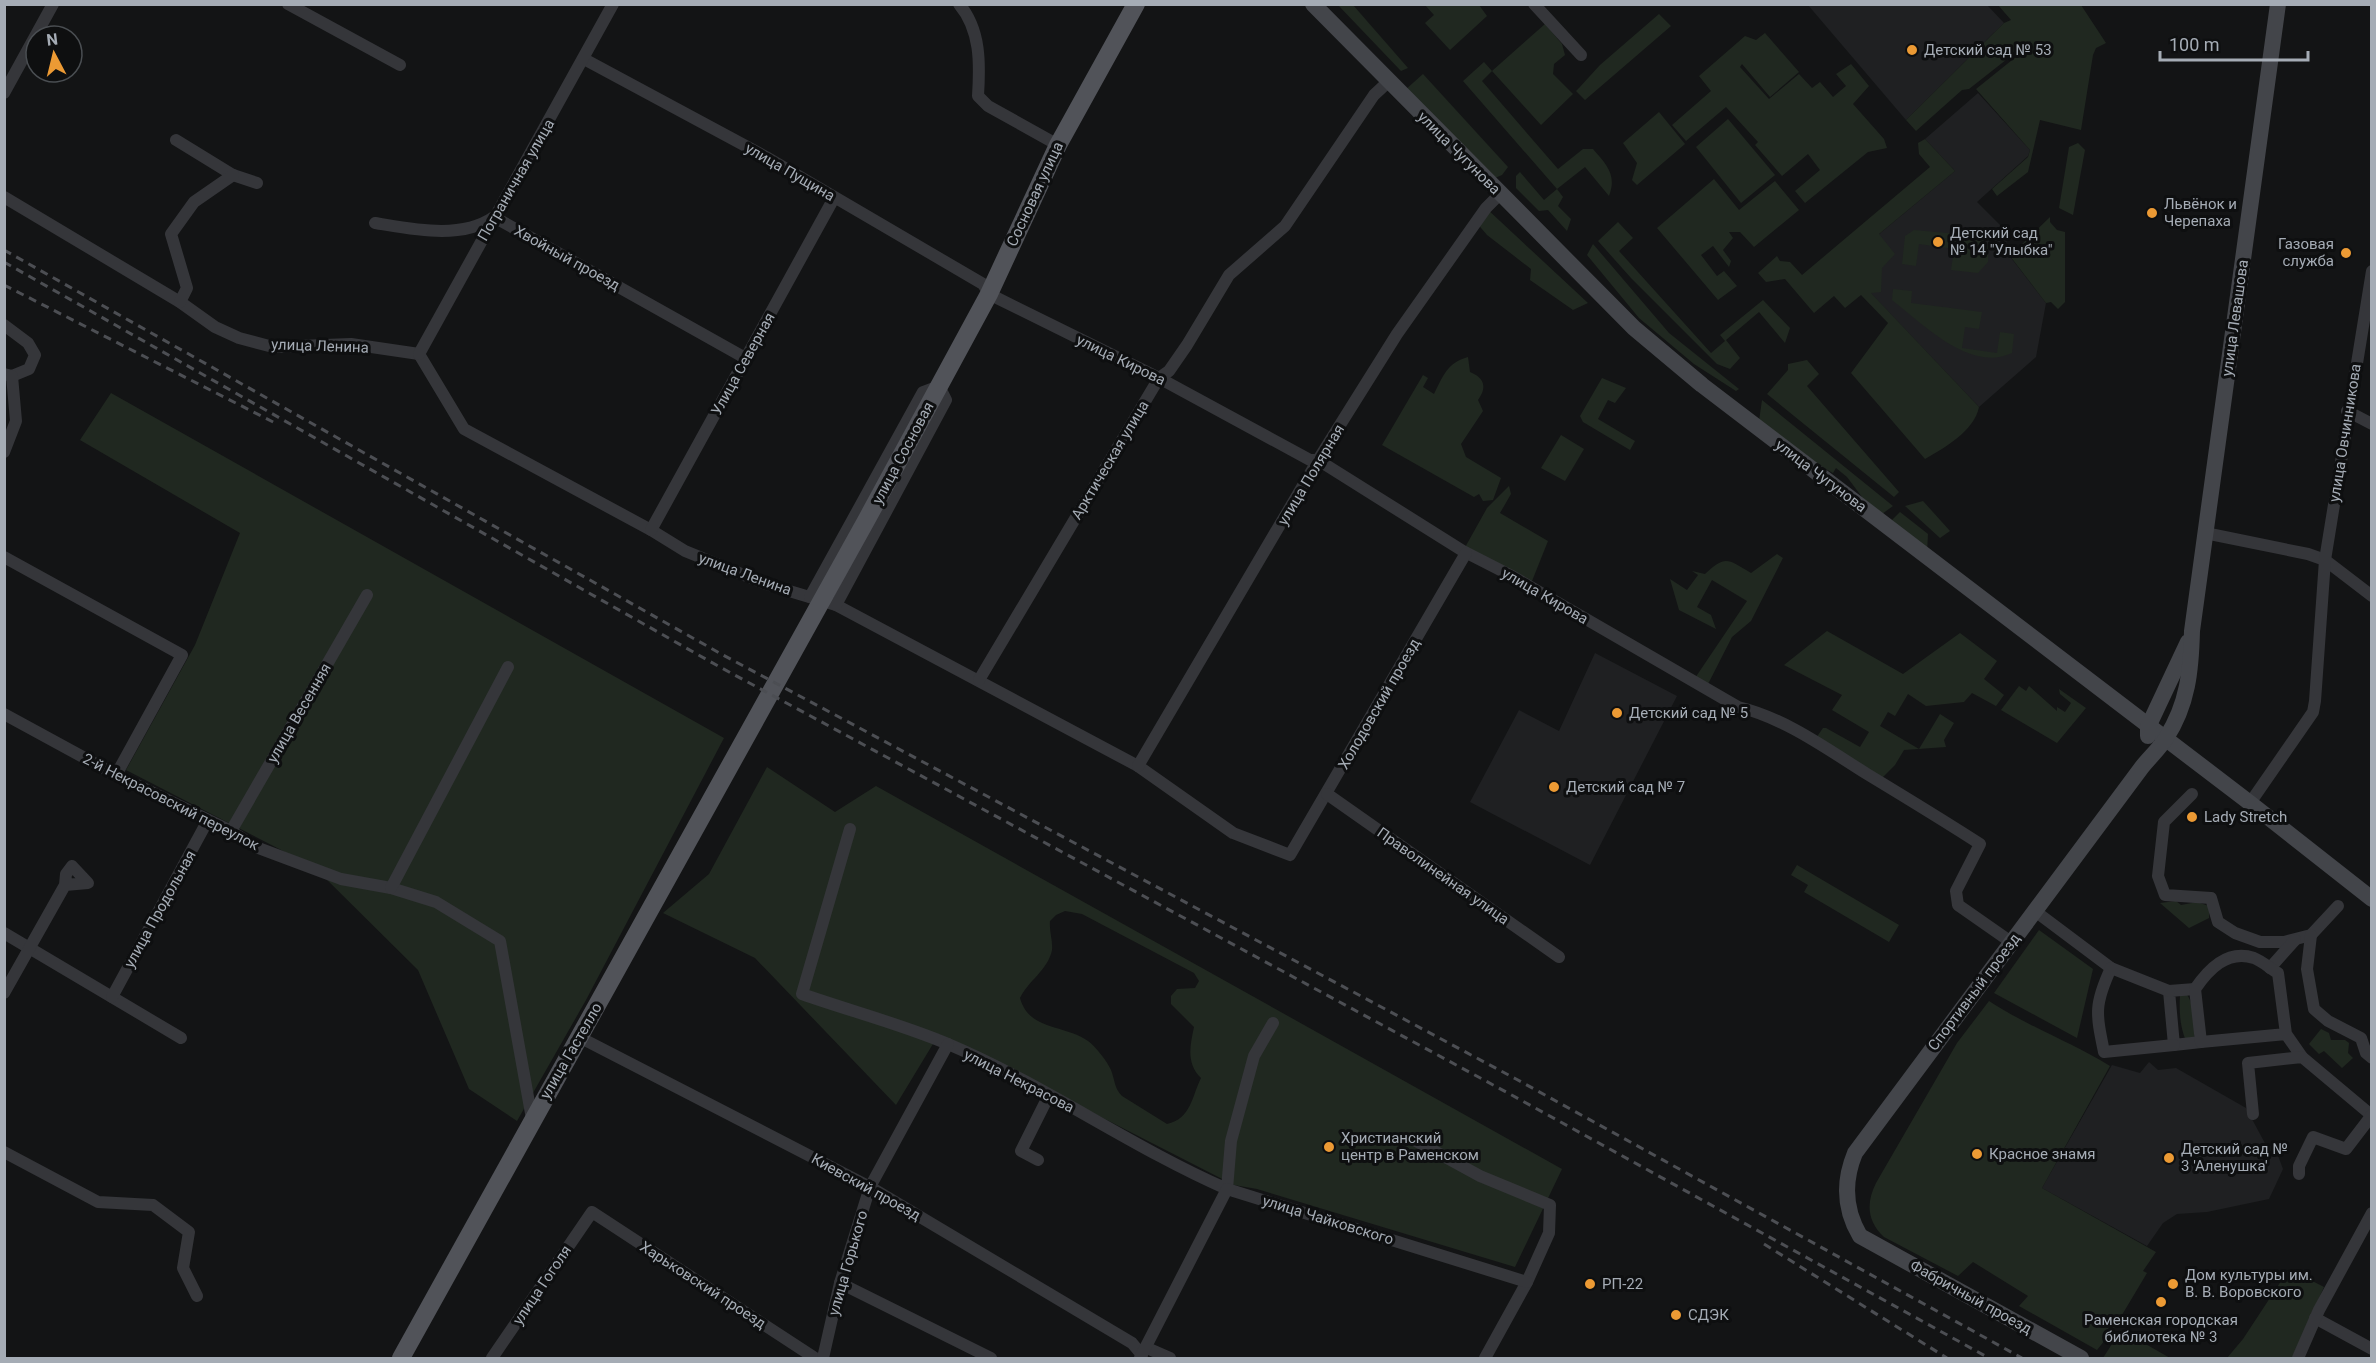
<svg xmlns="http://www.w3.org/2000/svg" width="2376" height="1363" viewBox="0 0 2376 1363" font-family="Roboto,sans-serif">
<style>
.built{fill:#1f2022}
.green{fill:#202820;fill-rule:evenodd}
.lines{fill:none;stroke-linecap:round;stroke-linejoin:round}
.minor{stroke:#35363a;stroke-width:12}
.secondary{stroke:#43454a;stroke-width:16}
.primary{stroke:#515359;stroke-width:18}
.rail{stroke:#4c4e53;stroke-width:3;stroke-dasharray:8 6;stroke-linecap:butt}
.poi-dot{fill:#ec9a34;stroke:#0e0f10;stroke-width:2}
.labels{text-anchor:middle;stroke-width:6;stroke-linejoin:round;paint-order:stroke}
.poi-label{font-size:15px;fill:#a5acb5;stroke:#0e0f10;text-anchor:start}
.street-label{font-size:15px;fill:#a5acb5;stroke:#0e0f10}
</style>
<rect width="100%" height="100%" fill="#131415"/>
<!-- built -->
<g class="built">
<path d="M1808,5H1987L2004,23L1906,120Z"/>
<path d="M1978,93L2030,150L2028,156L1977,202L2008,233L2005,250L2046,303L2036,357L1979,407L1843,264L1955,171L1925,139Z"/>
<path d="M1595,653L1677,696L1590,865L1470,802L1519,710L1559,731Z"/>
<path d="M2149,1062L2158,1070L2176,1068L2246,1108L2267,1147L2274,1145L2283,1169L2269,1199L2207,1212L2177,1214L2163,1223L2147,1246L2042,1188L2112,1065L2140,1073Z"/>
</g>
<!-- green -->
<g class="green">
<path d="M1338,5H1353L1408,68L1401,71Z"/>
<path d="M1425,5H1479L1487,16L1450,50L1425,23L1434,15Z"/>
<path d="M1998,5H2081L2106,43L2096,48L2093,55L2081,130L2040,120L2028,172L1997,196L1992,189L2028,157L2030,150L1976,89L2032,44L2030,41L1969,89L1962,90L1916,131L1906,120L2004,23L2011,20Z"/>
<path d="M1659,14L1671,26L1585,100L1576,91L1579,88L1600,65Z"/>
<path d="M1545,24L1562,44L1565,55L1554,64L1553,74L1573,94L1541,125L1492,71L1482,81L1558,169L1583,149H1593C1607,165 1617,175 1609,196L1585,167L1557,189L1563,197L1558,206L1571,219L1567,231L1548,210L1539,211L1516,188V176L1520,172L1544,200L1557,189L1463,81L1484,62L1492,71Z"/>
<path d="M1765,33L1799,72L1770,97L1742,64L1740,67L1769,99L1799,74L1812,88L1820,82L1833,97L1846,86L1836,74L1851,64L1869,86L1853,104L1884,139L1887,148L1868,152L1805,203L1795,191L1820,170L1808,154L1782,176L1755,145L1758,142L1726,107L1686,141L1672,125L1711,91L1699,76L1745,36L1756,40Z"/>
<path d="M1423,74L1508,167L1502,175L1495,178L1404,91Z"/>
<path d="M1659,112L1685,144L1637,185L1632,180L1637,163L1623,143Z"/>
<path d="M1728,119L1775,175L1741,203L1696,147Z"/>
<path d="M1925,139L1955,171L1879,234L1895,254L1882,268L1881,292L1871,293L1979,407C1974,431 1946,447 1925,459L1851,373L1888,323L1861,295L1845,308L1834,296L1814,313L1785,279L1766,282L1758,273L1777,256L1780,261L1790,262L1802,275L1930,167L1919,154L1918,143Z"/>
<path d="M2078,143L2085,150L2073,215L2059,208L2069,147Z"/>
<path d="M1714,179L1739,210L1775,181L1799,210L1754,247L1740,232H1729L1733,238L1723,250L1731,261L1729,267L1713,246L1701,255L1717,276L1724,271L1737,286L1718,300L1657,228Z"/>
<path d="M1486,208L1588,303L1573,310L1530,280L1531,269L1487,235L1476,222Z"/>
<path d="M2050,217V222L2057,230L2065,232V302L2058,309L2051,302L2046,303L2010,256Z"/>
<path d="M1618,222L1633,238L1619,251L1711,353L1725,341L1720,335L1763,300L1790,328L1785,343L1759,312L1726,340L1740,358L1730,369L1717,364L1631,278L1598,241Z"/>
<path d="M1914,230L1980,236L1988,246V262L1978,273L1951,270L1954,249L1919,244L1916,266L1902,264L1905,236Z"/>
<path d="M1593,244L1669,333L1739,389L1736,391L1694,364L1639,318L1587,255Z"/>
<path d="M1893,289L1912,291L1911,303L1982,312L1979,329L1965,327L1962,348L1997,353L2000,332L2014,334L2012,353C1970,373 1923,324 1892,300Z"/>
<path d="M1468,357L1470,372C1485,378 1487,388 1478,400L1483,411L1461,444L1466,457L1501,478L1493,500L1483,501L1479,494L1474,497L1382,445L1423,375L1428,378L1423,387L1434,394C1443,376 1447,363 1468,357Z"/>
<path d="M1807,360L1819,374L1807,386L1899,492L1894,497L1767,394L1788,370V364Z"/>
<path d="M1602,378L1626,388L1615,403L1608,400L1598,419L1635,441L1630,450L1583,422L1580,416Z"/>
<path d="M111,393L724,738L586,1000L517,1121L469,1089L418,970L314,867L126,770L195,645L240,533L80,440Z"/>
<path d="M1762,400L1893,506L1882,514L1874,513L1847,477L1836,468L1833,473L1809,460L1759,421Z"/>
<path d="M1561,435L1584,449L1565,481L1541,468Z"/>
<path d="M1509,486L1511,494L1500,513L1548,541L1530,586L1463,551L1487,508Z"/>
<path d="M1923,501L1950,531L1940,538L1905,506Z"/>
<path d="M1900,512L1928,534L1927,553L1892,520Z"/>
<path d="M1777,554L1783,558L1751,621L1732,637L1706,688L1693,681L1747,601L1712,580L1697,607L1711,615L1716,629L1679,610L1670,579L1687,590L1698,575L1692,571L1705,574C1726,555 1727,559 1751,573Z"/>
<path d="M1827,631L1903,674L1960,633L1997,661L1984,679L2004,695L1996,706L1972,693L1964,702L1926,706L1908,694L1895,716L1888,712L1880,726L1919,749L1940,714L1954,723L1944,740L1946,747L1904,750L1895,765L1879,781L1814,741L1823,728H1826L1860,747L1869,732L1832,710L1842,695L1784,665Z"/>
<path d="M2019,686L2026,691L2029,686L2057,711V707L2065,712L2071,703L2060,694L2059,689L2086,708L2057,743L2001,710Z"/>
<path d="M767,767L835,812L876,786L1562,1169L1515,1267L1257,1189L1234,1185L939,1034L896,1105L755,958L663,913L709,874ZM1065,911L1082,914L1194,973L1199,981L1195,988L1177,989L1171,996V1004L1194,1027C1190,1046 1186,1063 1201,1078C1192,1096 1191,1119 1167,1124L1122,1096C1114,1088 1115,1080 1111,1070C1107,1061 1096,1047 1088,1041C1064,1024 1029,1031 1020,998C1028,981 1048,970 1052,950C1053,941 1049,931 1050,921L1056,915Z"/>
<path d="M1797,865L1899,925L1889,942L1804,892L1808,885L1791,875Z"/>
<path d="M2176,901L2181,905L2197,902L2209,906V918L2189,928L2160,903Z"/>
<path d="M2039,930L2093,969L2077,1038L1994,993Z"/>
<path d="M2186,993C2194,1004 2198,1027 2193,1040L2186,1041C2180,1027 2179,1011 2180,996Z"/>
<path d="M1989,1001C2027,1026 2071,1042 2110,1066L2042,1188L2156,1252L2143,1271L2147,1273L2113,1330L2097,1350L2019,1306L2028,1296L1973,1262L1958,1276L1884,1237C1867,1221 1866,1203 1876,1183L1957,1043Z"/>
<path d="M2321,1029L2329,1033L2331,1040H2345L2349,1043L2348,1053L2353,1058L2342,1068L2324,1051L2319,1054L2309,1044Z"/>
<path d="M2289,1269L2324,1287L2292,1358H2227L2243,1339Z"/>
<path d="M2121,1330L2170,1358H2103Z"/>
</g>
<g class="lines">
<!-- minor -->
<g class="minor">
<path d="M288,4L400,65"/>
<path d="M959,4C981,30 980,64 978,96L988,106L1058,145"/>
<path d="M1534,4L1581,55"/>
<path d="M584,59L766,157L983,284L989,294L1159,378L1310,460H1318L1463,551L1510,575L1738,707C1785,718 1827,749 1867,774C1905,797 1943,820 1980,844L1956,891L1958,905L2011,942"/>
<path d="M4,93L53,4"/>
<path d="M176,140L233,175L257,183"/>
<path d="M4,197L180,302L215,327L239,338L273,347L351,344L419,354"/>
<path d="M375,223C412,229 461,240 494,217L747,359"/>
<path d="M180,302L187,288L171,234L194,202L233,175"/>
<path d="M4,325L28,343L35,355L29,369L12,376L4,374"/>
<path d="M419,354L464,429L651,530L685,551L766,584L836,605L1138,766L1233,833L1290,855L1466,553"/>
<path d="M419,354L613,4"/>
<path d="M2347,411L2372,424"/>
<path d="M4,452L16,421L12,376"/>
<path d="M651,530L834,198"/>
<path d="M2205,533L2308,554L2325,560L2372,596"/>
<path d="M4,557L182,655L116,775"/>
<path d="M810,597L923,392L939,386L946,400L836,605"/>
<path d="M979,680L1159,378L1169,371L1187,345L1229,275L1285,226L1374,95L1388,82"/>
<path d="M4,714L116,775L231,831L256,847L341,879L391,888L436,902L500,941L532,1119"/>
<path d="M1138,766L1318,460L1397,334L1486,208L1500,194"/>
<path d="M1327,794L1559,957"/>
<path d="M2192,794L2164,822L2158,876L2165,895L2211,898L2218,922L2235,933L2260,942H2284L2311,935L2338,906"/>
<path d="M2250,803L2313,712L2315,701L2325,560L2372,271"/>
<path d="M850,829L802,994C850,1011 901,1024 948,1044C1045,1085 1131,1147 1227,1189L1231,1141L1254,1056L1273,1023"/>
<path d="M231,831L367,595"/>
<path d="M391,888L508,667"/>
<path d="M2035,911L2111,968"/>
<path d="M4,933L181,1038"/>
<path d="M2311,935L2307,969L2314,1009L2328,1021L2361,1038L2366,1053L2372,1058"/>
<path d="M2270,968L2295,940"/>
<path d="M2195,989L2169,991L2174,1045L2201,1042"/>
<path d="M2169,991L2111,968C2094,1005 2096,1013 2104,1052L2174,1045"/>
<path d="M4,993L65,885L66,874L72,866L88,883L65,885"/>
<path d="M112,997L208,820"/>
<path d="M2286,1034L2201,1042L2195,989C2208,970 2227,949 2254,958C2262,961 2271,969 2278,973L2286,1034L2302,1057"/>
<path d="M579,1037L870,1187L1132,1343L1142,1355"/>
<path d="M2253,1114L2248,1063L2302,1057L2370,1114"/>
<path d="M1416,1141L1480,1176L1550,1205L1549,1233L1527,1282L1485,1358"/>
<path d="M4,1152L98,1202L153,1205L189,1232L183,1268L197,1296"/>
<path d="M1038,1160L1021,1151L1049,1095"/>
<path d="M2299,1174V1166L2313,1137L2346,1149L2372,1115"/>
<path d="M840,1283L991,1358"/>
<path d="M2315,1318L2372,1349"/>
<path d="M1147,1348L1170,1358"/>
<path d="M492,1358L592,1212L815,1358"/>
<path d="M823,1358L840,1283L870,1187L948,1044"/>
<path d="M1140,1358L1227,1189L1527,1282"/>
<path d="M2298,1358L2319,1310L2372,1213"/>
</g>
<!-- secondary -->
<g class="secondary">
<path d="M1313,4L1634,328L1702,385L2250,803L2372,899"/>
<path d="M2148,736V727L2188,642"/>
<path d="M2081,1358L1860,1236C1844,1209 1843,1182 1855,1153L2142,767C2150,757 2160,748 2166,738C2188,704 2191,670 2192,631L2278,4"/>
</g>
<!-- primary -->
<path class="primary" d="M401,1358L867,519L989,294L1058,145L1136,4"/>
<!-- rail -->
<g class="rail">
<path d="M4,250L723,655L1516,1079L2022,1358"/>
<path d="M4,262L718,666L1508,1093L1989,1358"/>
<path d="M4,285L277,424"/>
<path d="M1764,1244L1947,1358"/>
</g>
</g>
<!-- markers -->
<g class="poi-dot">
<circle cx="1912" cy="50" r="6"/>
<circle cx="2152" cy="213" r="6"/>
<circle cx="1938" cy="242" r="6"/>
<circle cx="2346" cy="253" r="6"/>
<circle cx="1617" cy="713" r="6"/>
<circle cx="1554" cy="787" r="6"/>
<circle cx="2192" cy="817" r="6"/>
<circle cx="1329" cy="1147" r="6"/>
<circle cx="1977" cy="1154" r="6"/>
<circle cx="2169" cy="1158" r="6"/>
<circle cx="1590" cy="1284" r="6"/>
<circle cx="2173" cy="1284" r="6"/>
<circle cx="2161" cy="1302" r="6"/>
<circle cx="1676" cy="1315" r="6"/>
</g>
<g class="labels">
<!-- poi labels -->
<g class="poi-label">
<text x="1924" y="55">Детский сад № 53</text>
<text x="2164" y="209">Львёнок и<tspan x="2164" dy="17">Черепаха</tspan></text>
<text x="1950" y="238">Детский сад<tspan x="1950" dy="17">№ 14 "Улыбка"</tspan></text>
<text x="2334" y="249" text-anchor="end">Газовая<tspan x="2334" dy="17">служба</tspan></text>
<text x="1629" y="718">Детский сад № 5</text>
<text x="1566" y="792">Детский сад № 7</text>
<text x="2204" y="822">Lady Stretch</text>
<text x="1341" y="1143">Христианский<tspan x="1341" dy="17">центр в Раменском</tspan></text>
<text x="2181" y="1154">Детский сад №<tspan x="2181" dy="17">3 'Аленушка'</tspan></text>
<text x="1989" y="1159">Красное знамя</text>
<text x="2185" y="1280">Дом культуры им.<tspan x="2185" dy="17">В. В. Воровского</tspan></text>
<text x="1602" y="1289">РП-22</text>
<text x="1688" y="1320">СДЭК</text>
<text x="2161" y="1325" text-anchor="middle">Раменская городская<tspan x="2161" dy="17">библиотека № 3</tspan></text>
</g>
<!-- street labels -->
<g class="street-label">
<text transform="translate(1459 153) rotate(45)" y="5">улица Чугунова</text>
<text transform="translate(790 172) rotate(30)" y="5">улица Пущина</text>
<text transform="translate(516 180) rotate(-60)" y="5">Пограничная улица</text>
<text transform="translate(1035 194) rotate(-65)" y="5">Сосновая улица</text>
<text transform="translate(567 258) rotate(29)" y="5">Хвойный проезд</text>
<text transform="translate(2235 318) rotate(-82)" y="5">улица Левашова</text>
<text transform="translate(320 346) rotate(2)" y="5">улица Ленина</text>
<text transform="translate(1121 360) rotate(26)" y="5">улица Кирова</text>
<text transform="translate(743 364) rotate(-61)" y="5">Улица Северная</text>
<text transform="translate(2345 433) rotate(-81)" y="5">улица Овчинникова</text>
<text transform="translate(903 453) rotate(-62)" y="5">улица Сосновая</text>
<text transform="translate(1110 460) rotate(-59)" y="5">Арктическая улица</text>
<text transform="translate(1311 475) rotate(-59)" y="5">улица Полярная</text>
<text transform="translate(1821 476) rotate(37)" y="5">улица Чугунова</text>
<text transform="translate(745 574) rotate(20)" y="5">улица Ленина</text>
<text transform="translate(1545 596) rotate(30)" y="5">улица Кирова</text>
<text transform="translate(1379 704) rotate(-60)" y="5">Холодовский проезд</text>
<text transform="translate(299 713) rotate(-60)" y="5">улица Весенняя</text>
<text transform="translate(171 802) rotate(27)" y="5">2-й Некрасовский переулок</text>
<text transform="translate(1443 876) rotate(35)" y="5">Праволинейная улица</text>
<text transform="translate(160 909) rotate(-61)" y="5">улица Продольная</text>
<text transform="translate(1974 992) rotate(-53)" y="5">Спортивный проезд</text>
<text transform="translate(571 1051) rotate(-60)" y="5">улица Гастелло</text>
<text transform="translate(1019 1081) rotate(27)" y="5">улица Некрасова</text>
<text transform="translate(866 1187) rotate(29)" y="5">Киевский проезд</text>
<text transform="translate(1328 1220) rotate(17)" y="5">улица Чайковского</text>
<text transform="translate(848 1263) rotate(-74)" y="5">улица Горького</text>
<text transform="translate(542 1285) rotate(-56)" y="5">улица Гоголя</text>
<text transform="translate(703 1285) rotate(33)" y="5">Харьковский проезд</text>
<text transform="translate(1971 1297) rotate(29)" y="5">Фабричный проезд</text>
</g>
</g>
<!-- border -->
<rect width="2376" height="1363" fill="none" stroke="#a5acb5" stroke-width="12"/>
<!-- north arrow -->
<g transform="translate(54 54) rotate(353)"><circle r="28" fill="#0e0f10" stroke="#4a4e52" stroke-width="1.5"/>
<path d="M0-4.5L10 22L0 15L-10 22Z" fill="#ec9a34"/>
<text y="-9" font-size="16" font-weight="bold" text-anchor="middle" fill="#a5acb5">N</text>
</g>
<!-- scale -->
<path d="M2160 51v9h148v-9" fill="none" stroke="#a5acb5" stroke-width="3"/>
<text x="2169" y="51" font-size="18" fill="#a5acb5" stroke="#0e0f10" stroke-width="4.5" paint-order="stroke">100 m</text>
</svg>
